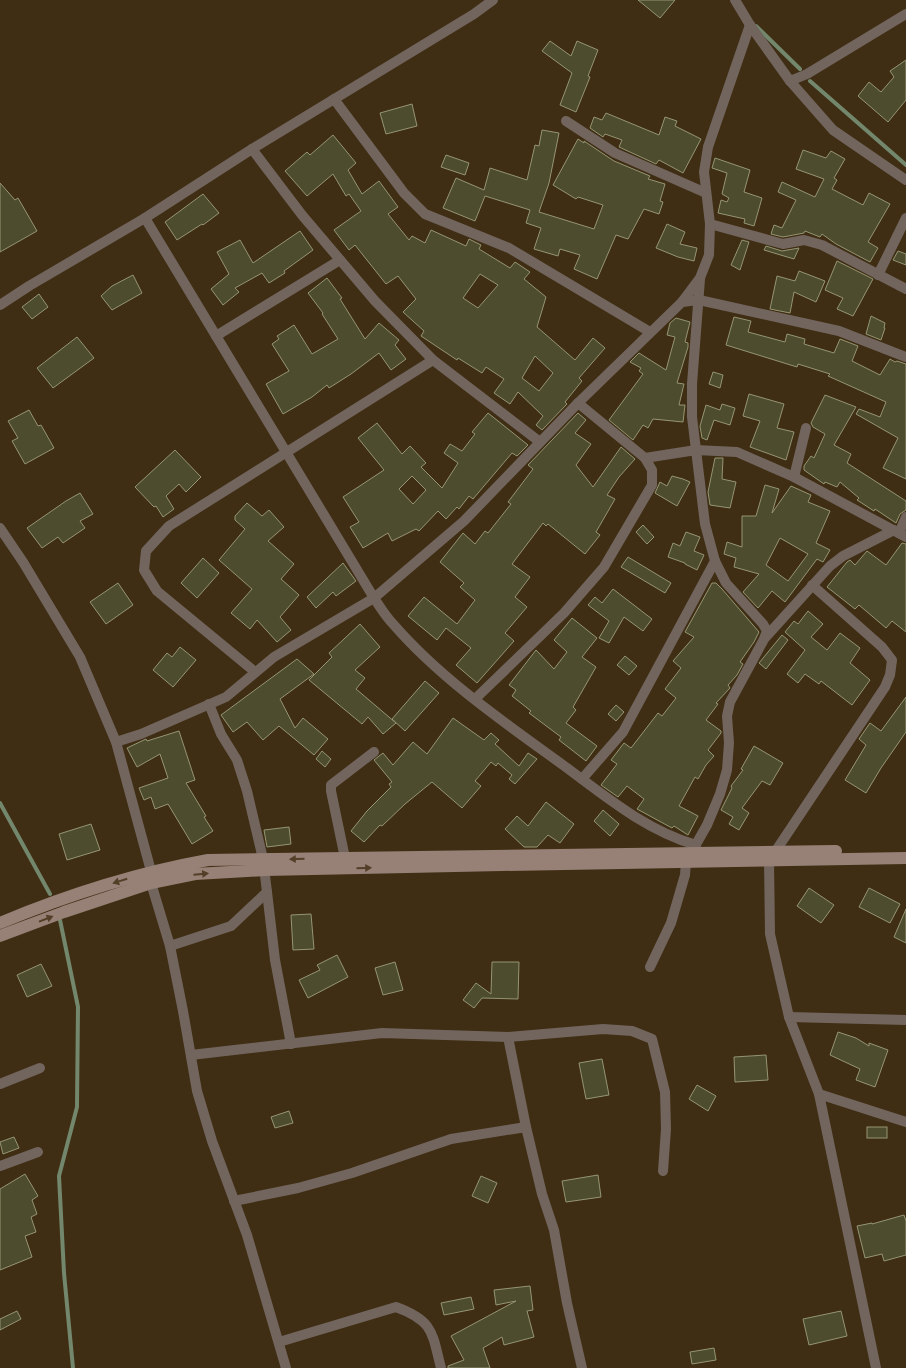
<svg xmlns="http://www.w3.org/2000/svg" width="906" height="1368" viewBox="0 0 906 1368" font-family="'IBM Plex Sans',sans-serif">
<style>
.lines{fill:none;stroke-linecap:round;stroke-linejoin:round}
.stream{stroke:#73876d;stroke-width:4}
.building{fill:#4d4c2f;stroke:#959573;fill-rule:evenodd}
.street{stroke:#72655e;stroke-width:10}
.secondary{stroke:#978177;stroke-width:12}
.oneway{fill:#513f27}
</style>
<rect width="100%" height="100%" fill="#3f2e13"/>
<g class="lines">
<!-- stream -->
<g class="stream">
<path d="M756,26L800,69"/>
<path d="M810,81L906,165"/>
<path d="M0,803L50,894"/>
<path d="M60,920L78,1007L77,1107L59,1176L64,1273L73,1368"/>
</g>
</g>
<!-- building -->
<g class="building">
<path d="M638,0H675L660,18Z"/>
<path d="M550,41L571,56L577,41L598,50L588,76L590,77L576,112L560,105L572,73L542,51Z"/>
<path d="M906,60V100L888,122L858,96L869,82L881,92L894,77L890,71Z"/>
<path d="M412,104L417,126L386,134L380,113Z"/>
<path d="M606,113L659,135L665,117L677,121L675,126L701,139L683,173L659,160L656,164L619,147L622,140L605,134L603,137L590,128L594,117L602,120Z"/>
<path d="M542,130L559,133L549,183L539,212L594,229L603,205L578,197L576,199L553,185L578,139L584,143V141L614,161L650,176L648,179L665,184L660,201L663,202L659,214L644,209L628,239L616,235L597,279L574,269L580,255L560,249L558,256L534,249L541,228L526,223L530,210L485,196L475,221L443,208L456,178L484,190L490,168L527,180L535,145L539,146Z"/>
<path d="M333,135L356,163L348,170L362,194L379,181L398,207L388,214L409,240L412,236L425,243L431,230L466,246L469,239L481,245L479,249L510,268L515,262L530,272L524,279L546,297L537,327L575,360L593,338L605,348L579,378L582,381L565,402L567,404L542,430L536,425L543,416L518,392L510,404L494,393L504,379L486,367L482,373L458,358L457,360L421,336L424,331L403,312L416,299L398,276L386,284L355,245L349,250L334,230L361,211L349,194L346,196L333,174L307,196L285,171L307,152L310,155ZM480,274L498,285L478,308L463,298ZM535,356L553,373L539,391L522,378Z"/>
<path d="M803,150L826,158L831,151L845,159L834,178L837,180L832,189L863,205L869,193L890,204L868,242L878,248L870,262L836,244L822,234L820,237L805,231L804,233L783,237L771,234L774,225L782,228L796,200L778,192L782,182L815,197L824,179L796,169Z"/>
<path d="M446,155L469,163L465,175L441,167Z"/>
<path d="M715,158L750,170L744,192L762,198L754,226L744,223L745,219L718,213L721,200L727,202L729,198L722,194L727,173L712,168Z"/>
<path d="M0,183L15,200L18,198L37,231L0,252Z"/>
<path d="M203,194L219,213L203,225L202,224L177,240L165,222Z"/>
<path d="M667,224L685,232L680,244L697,248L694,261L678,257L656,248Z"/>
<path d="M300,231L313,250L284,271L285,273L269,283L262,273L235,288L239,292L223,305L211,289L229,274L217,252L240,240L253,263Z"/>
<path d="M742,240L749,242L740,270L731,265Z"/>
<path d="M766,246L782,251L799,248L794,259L764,250Z"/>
<path d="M898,251L906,254V265L893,260Z"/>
<path d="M837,261L873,279L853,316L837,309L843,298L825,290Z"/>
<path d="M799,271L825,281L816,302L794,292L790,313L770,309L777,276L795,281Z"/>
<path d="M133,275L142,293L112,310L101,296L112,286Z"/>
<path d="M327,278L342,298L340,299L365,339L379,323L399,340L395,345L406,359L391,370L379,353L351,374L329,388L327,385L312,397L283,414L266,384L289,371L272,344L279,339L277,336L294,325L312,354L338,339L322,314L323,313L308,293Z"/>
<path d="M39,294L48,307L32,319L22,307Z"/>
<path d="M871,316L885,323L884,328H885L881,340L866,334Z"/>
<path d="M734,317L751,321L748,332L785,342L787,334L805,339L804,344L834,353L840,339L858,346L852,361L880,375L890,359L895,362L897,361L906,364V479L883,468L898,438L856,414L859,409L880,417L886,402L828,376L830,374L798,364L797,367L726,345Z"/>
<path d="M676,318L690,322L685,342L688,343V347L677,383L684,384L679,405H685L683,422L653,419L648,428L643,425L633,440L609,420L643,374L639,371L641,368L630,362L639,353L666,370L675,337L667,335L670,323Z"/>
<path d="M77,337L94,358L53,388L37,368Z"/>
<path d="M713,372L723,375L720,388L709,384Z"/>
<path d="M749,394L784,404L777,428L794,432L786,460L750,447L760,421L743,416Z"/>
<path d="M825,395L856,407L834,445L851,454L847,463L906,501V510L900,514L896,523L875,509L874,511L857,500L859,498L840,482L837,487L825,482L824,484L804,470V466L811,456L814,458L825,434L813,427L811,423Z"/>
<path d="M722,404L735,408L730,425L714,420L707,440L702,438L700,426L706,405L720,410Z"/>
<path d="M29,410L38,426L41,425L54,448L25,464L12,441L18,438L8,421Z"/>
<path d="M488,413L528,445L517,456L512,453L473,499L469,496L459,509L457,507L446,519L438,511L419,531L416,529L392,541L388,533L363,548L350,527L359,522L343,497L384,470L358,438L377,423L402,454L410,446L426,463L421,467L442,488L458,463L444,453L450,444L462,451L475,434L472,432ZM412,476L426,490L413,504L399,489Z"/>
<path d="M578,413L586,420L575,433L591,444L576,465L593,487L621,447L635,459L619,477L607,495L615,499L596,532L600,535L585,554L548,524L546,526L543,523L512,564L530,577L515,597L527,607L505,633L514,641L477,683L456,665L471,648L446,628L437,640L408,616L424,597L457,624L475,600L460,587L464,583L440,562L463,533L475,544L485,531L488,533L511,504L508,502L533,469L528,465Z"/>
<path d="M175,450L201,477L186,492L179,484L166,496L174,509L163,517L156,506L154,507L135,487Z"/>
<path d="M715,458H723L722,479L736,482L730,508L710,505L708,492Z"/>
<path d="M672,476L683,479L690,482L677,506L655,493L660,482L667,486Z"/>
<path d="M765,485L779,489L772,513L791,486L811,495L808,502L830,511L816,543L830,550L823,562L817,559L785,602L772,591L758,608L743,592L759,574L734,567L736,558L724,554L727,542L742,547V516H756ZM780,538L808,554L788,581L766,565Z"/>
<path d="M80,493L93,514L80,521L85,528L63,543L58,537L42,548L27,528L66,501Z"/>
<path d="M247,503L262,516L269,510L284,527L268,541L294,564L281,579L299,595L280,617L291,630L277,642L257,620L250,629L231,613L252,589L219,560L245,529L235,520V516Z"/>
<path d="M643,525L654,537L647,544L636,532Z"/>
<path d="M686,532L700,537L694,551L704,555L697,570L685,564V563L668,557L673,543L680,546Z"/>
<path d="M902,543L906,544V632L892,621L886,628L859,605L855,609L827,587L847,562L850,560L855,565L867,551L886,565Z"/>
<path d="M628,557L671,583L665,593L621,567Z"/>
<path d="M203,558L219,573L197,598L181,583Z"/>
<path d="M343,563L356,581L336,596L333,592L316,608L307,597Z"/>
<path d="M118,583L133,605L106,624L90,602Z"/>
<path d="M712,583H716L722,589L759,632L754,642L740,662L743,664L737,675L728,685L730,688L716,703L718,704L706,720L721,731V733L708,750L714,756L706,765L698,779L695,777L679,806L698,816L688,835L674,826L672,828L637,809L644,799L627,786L618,797L601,785L617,764L611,760L624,743L631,748L658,713L662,716L676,698L665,689L681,668L673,661L694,637L685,632Z"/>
<path d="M613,589L652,619L643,631L624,617L609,643L599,638L609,621L588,605L595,597L602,603Z"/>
<path d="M808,611L823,624L811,637L827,650L840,633L860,648L850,663L870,680L852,705L821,681L819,684L805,674L798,683L787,674L805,650L785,632L794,621L798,624Z"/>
<path d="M572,618L597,638L582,657L596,667L573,707L576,710L566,723L597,746L586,761L559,740L561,737L529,713L531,711L512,696L516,690L509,685L536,650L554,669L567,652L554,640Z"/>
<path d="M360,624L380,647L355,670L365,678L356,689L396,723L383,734L368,717L362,724L309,680L332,657L329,653Z"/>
<path d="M782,635L788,640L766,669L759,663Z"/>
<path d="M180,647L196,660L173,687L153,670L167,653L172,657Z"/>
<path d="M625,656L637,666L629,675L617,665Z"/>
<path d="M297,659L314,674L280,699L295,728L303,718L328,739L314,755L279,726L263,740L247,722L233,732L221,715Z"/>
<path d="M425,681L439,693L405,731L392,719Z"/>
<path d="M906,697V732L881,768L866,793L845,780L866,745L859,739L870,723L881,731Z"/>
<path d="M616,705L624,712L616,721L608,714Z"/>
<path d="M453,718L484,740L491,733L499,740L495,744L519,766L528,753L537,759L515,784L509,779L512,775L498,763L496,766L491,762L475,781L481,786L462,808L432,782L405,804L382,826L380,825L364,842L351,831L367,811L391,787L389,784L392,782L374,760L383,753L393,765L413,742L427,754Z"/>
<path d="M179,731L195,780L186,783L206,816L204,817L213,831L192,844L168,804L155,809L151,797L144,800L139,788L168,778L160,754L137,767L127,748L146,739L147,741Z"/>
<path d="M754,746L783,763L770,785L762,781L742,808L749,813L739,830L729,824L733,817L721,810L732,788L731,786L743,770L741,769Z"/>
<path d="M322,751L331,759L325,767L316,759Z"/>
<path d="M546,802L574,824L560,843L548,835L537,847H524L505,829L517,816L528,826Z"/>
<path d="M603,810L619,824L610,836L594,821Z"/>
<path d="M91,824L100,850L67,860L59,834Z"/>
<path d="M289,827L291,844L267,847L264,830Z"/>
<path d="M809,888L834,905L821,923L797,906Z"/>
<path d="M869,888L900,904L890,923L859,907Z"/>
<path d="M906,909V943L894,937Z"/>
<path d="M311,914L314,949L293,950L291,915Z"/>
<path d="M337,955L348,977L308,998L299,980L320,970L317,965Z"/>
<path d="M395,962L403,990L383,995L375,968Z"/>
<path d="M492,962H519L518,999L482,998L474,1008L463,1000L476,983L491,994Z"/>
<path d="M41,964L52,986L27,997L17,975Z"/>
<path d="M838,1032L856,1038L869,1046V1043L888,1050L875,1087L856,1080L860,1069L830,1055Z"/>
<path d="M766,1055L768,1080L735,1082L734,1057Z"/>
<path d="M602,1059L609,1095L586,1099L579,1063Z"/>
<path d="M697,1085L716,1096L708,1111L689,1099Z"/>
<path d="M289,1111L293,1123L275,1128L271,1117Z"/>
<rect x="867" y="1127" width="20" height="11"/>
<path d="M14,1137L19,1148L3,1154L0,1142Z"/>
<path d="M25,1174L38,1196L32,1200L37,1214L31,1217L36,1232L25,1236L32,1257L0,1270V1189Z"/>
<path d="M598,1175L601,1197L566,1202L562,1181Z"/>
<path d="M481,1176L497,1183L488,1203L472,1196Z"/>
<path d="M904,1215L906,1221V1255L884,1261L882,1254L865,1258L857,1226L872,1223V1224Z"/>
<path d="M530,1286L533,1310L527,1311L534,1337L504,1345L502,1337L483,1348L490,1368H448V1366L464,1360L451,1336L516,1301L496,1305L494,1290Z"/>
<path d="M471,1297L474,1309L444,1315L441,1303Z"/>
<path d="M17,1311L21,1319L0,1330V1319Z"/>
<path d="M841,1311L847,1336L809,1345L803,1319Z"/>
<path d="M714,1348L716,1360L692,1364L690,1352Z"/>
</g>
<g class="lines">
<!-- street -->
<g class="street">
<path d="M735,0L750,25L790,81L833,130L906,180"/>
<path d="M790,81L807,74L906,14"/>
<path d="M334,99L404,193L425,214L509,248L650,332"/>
<path d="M566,121L615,153L706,193"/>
<path d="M252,149L302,215L375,301L433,360L540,442"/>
<path d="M145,218L374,598C380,607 386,617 394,625C441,679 505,723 563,765C605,796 645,830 696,845"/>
<path d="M710,224L783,244L804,240L822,245L906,289"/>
<path d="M878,275L906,218"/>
<path d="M682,302L699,300L839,331L906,357"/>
<path d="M0,305L29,286L145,218L252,149L474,14L493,0"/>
<path d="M216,336L340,260"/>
<path d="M645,458L696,450L737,452L794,477L906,537"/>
<path d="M794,477L806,428"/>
<path d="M0,528L23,562L80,657L116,742L151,871V883L170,946L231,926L267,892L263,859L247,791L237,760L221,734L209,704"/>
<path d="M899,533L906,517"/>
<path d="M812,585L882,647L892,660L890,675L885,687L769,861L770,934L789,1017L819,1094"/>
<path d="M765,638L830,566L843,556L894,530"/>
<path d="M255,672L157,591L144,570L146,551L169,526L433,360"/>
<path d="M475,699L564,613L604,567L652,485V470L645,458L578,403"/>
<path d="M116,742L141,734L226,697L274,657L374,598L464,521L578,403L682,302L700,278L709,255L710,224L704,172L708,147L750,25"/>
<path d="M582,779L623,732L715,561"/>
<path d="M345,858L331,791V785L374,752"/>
<path d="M267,892L275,960L291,1044"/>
<path d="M170,946L183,1011L197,1091L212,1141L247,1235L286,1368"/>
<path d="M650,967L671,923L685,875L686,862L707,825L720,794L727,770L729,743L727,716L730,702L763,641L767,631L763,624L726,583L715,561L705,524L692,417V384L700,279"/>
<path d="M789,1017L906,1020"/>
<path d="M508,1037L526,1127"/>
<path d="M191,1055L382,1033L508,1037L603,1029L632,1031L652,1039L665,1092L666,1129L663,1171"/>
<path d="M0,1084L40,1068"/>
<path d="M0,1166L38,1152"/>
<path d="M234,1201L298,1188L352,1173L451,1139L526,1127L542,1194L554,1230L567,1303L582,1368"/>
<path d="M279,1342L396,1307C434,1321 432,1333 441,1368"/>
<path d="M876,1368L819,1094L906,1122"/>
</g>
<!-- secondary -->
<g class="secondary">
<path d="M0,923C67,895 136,873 208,860L836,851"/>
<path d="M0,936L64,912L151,883L195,874L265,870L502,865L906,858"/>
</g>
</g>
<!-- one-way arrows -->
<defs><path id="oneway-solid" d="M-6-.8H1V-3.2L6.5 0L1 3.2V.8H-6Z" transform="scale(1.25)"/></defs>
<g class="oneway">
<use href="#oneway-solid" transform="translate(297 859) rotate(179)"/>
<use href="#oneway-solid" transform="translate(364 868) rotate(-1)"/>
<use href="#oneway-solid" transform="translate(201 874) rotate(-5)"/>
<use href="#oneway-solid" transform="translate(120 881) rotate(163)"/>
<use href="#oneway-solid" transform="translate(46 919) rotate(-21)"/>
</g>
</svg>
